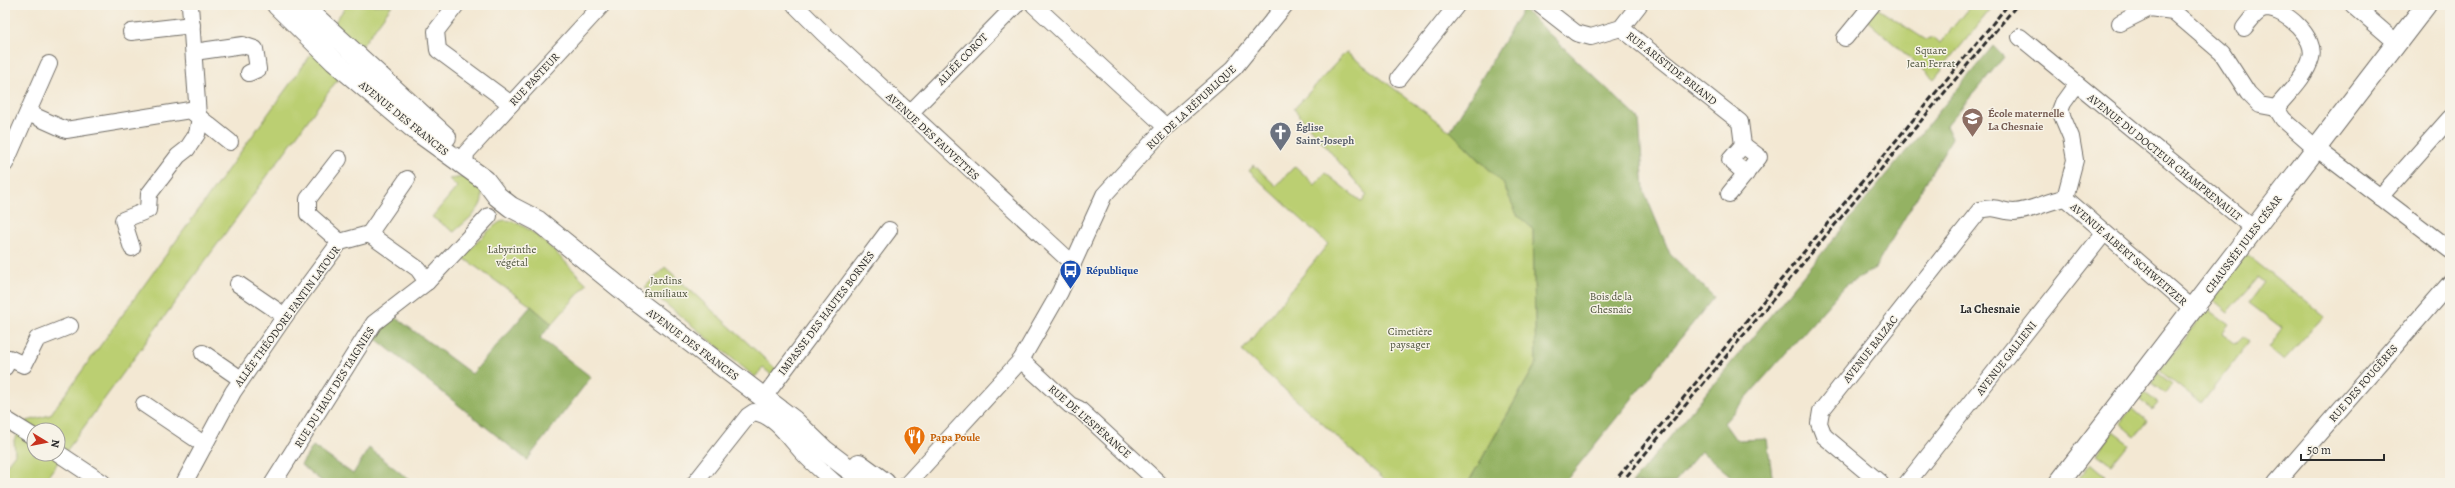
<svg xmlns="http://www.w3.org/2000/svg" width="2455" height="488" viewBox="0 0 2455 488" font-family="Alegreya,serif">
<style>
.green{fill:#bbcf72;stroke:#737d4e;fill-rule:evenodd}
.forest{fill:#94b264;stroke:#606e48}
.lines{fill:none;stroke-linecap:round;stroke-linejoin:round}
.minor-casing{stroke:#716d66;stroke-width:18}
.major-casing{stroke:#716d66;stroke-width:22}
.minor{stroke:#fff;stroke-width:16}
.major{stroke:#fff;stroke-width:20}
.rail{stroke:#2b2b2b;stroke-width:3;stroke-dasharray:6 3;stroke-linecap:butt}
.labels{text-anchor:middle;stroke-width:3;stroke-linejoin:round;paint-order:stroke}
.park-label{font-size:11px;fill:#4f543d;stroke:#f7f3e8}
.street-label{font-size:11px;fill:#2b2b2b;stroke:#f7f3e8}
.education-label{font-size:11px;font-weight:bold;fill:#785e54;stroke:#f7f3e8;text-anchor:start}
.worship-label{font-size:11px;font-weight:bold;fill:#5b616d;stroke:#f7f3e8;text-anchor:start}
.transit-label{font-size:11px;font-weight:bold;fill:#164399;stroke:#f7f3e8;text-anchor:start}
.food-label{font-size:11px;font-weight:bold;fill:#c56008;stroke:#f7f3e8;text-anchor:start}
.neighbourhood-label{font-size:12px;font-weight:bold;fill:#2b2b2b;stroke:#f7f3e8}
</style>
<rect width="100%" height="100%" fill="#f7f3e8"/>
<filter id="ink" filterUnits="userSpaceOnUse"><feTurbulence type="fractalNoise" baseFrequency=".025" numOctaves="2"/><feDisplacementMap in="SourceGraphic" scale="8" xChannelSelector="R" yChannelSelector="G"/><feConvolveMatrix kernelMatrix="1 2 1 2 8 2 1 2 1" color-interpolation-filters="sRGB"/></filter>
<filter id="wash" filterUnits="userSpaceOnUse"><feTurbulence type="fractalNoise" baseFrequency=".012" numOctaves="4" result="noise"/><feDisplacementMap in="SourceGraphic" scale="16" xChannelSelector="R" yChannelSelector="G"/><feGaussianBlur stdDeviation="0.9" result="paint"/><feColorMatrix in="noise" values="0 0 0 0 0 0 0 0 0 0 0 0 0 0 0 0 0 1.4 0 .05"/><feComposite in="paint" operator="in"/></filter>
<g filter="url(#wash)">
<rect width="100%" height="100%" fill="#f3e8d3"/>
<!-- green -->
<g class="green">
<path d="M347,5H392L43,483H5V467L15,454L14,440L27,421L50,415ZM34,430H58V454H34Z"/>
<path d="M1872,5L1926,40L1933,38L1940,43L1971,5H1994L1934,79L1863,17Z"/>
<path d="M1346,52L1450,131L1503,183L1533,229L1536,364L1468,483H1388L1242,351L1328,244L1249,171L1254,165L1276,186L1295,166L1315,185L1325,173L1362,202L1367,195L1294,109Z"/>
<path d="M464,177L480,188C490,206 465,221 454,232L432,217L457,187L449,179Z"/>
<path d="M504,220C530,220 568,266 587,284L552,324L531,306L462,257C476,245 489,227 504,220Z"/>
<path d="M2246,254L2324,316L2284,360L2268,347L2282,328L2249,303L2264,282L2258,278L2228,312L2212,299Z"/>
<path d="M665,267L776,369L772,375L763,368L755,377L645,287Z"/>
<path d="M2207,309L2229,325L2222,334L2236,344L2243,337L2249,342L2201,404L2160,371Z"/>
<path d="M2158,373L2172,384L2165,394L2151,384Z"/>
<path d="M2144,392L2158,403L2152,410L2139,399Z"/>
<path d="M2132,408L2147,421L2135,436L2120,423Z"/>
<path d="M2113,432L2129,444L2112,465L2097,454Z"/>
<path d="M2091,463L2105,475L2099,483H2075Z"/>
</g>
<!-- forest -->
<g class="forest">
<path d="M1523,9L1639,119L1644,191L1670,254L1714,297L1564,483H1468L1536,364L1533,229L1517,215L1503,183L1450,131Z"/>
<path d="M1993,46L2004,57L1946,126L1952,138L1875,268L1845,286L1724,423L1736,440L1767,439L1773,483H1739L1701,451L1674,483H1632Z"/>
<path d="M531,306L552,324L540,338L591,377L527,460L371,335L391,314L472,374Z"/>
<path d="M313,446L353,474L369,448L413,483H324L301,465Z"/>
</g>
</g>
<g filter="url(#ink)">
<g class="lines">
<defs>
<g id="minor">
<path d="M190,5L198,116"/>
<path d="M456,5L436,31L438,50L511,104"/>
<path d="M795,5L823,33L1073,264"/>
<path d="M1034,5L1166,127"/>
<path d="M1540,5L1576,33L1591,37L1621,28L1639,5"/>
<path d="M2353,5L2397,43"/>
<path d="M2120,23L2150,8L2173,11L2222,53L2248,93L2260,105L2276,108"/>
<path d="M1621,28L1740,122L1743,145"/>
<path d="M2244,28C2250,21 2256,10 2266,9C2286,9 2317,38 2311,58C2306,77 2288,93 2276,108L2283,119L2316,148L2450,250"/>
<path d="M131,32L192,25"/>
<path d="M2020,37L2254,229"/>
<path d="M1845,38L1872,5"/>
<path d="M194,52L243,45L255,49L258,69L249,73"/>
<path d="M1399,78L1457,5"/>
<path d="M28,113L66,130L190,110L230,142"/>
<path d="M909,114L1016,5"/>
<path d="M1743,145L1730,160L1746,174"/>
<path d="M339,159L308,199V214L340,242"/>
<path d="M5,164L49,64"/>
<path d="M465,166L466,153L602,5"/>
<path d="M1729,194L1759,157L1743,145"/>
<path d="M2380,197L2450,118"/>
<path d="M2065,198L2193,309"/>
<path d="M369,234L407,179"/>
<path d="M132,248L123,220L148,210L149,194L178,156L187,149L197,134L200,118"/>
<path d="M238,284L285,316"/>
<path d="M203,353L241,379"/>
<path d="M1021,360L1070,405L1079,409L1159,483"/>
<path d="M5,367L9,358L24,365L37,339L70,326"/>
<path d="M764,397L889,230"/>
<path d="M144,404L205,445"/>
<path d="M5,419L34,437"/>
<path d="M58,453L103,483"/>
<path d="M184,483L233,392L285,316L340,242L369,234L418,269L427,282"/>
<path d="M273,483L374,323L427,282L489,216"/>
<path d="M695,483L748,416L754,412C775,415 790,439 803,453C813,464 824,473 835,483"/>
<path d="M908,483L1021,360L1060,292L1104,195L1166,127L1234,68L1285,5"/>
<path d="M1880,483L1824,436L1819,423L1821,411L1980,210C1999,205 1999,212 2014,212C2032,211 2047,201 2065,198L2075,160L2071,137L2060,111L2063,103L2076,85"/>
<path d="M1907,483L2104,233"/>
<path d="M2276,483L2450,283"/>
</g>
<g id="major">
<path d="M277,5L334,61L417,131L485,180L497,196L511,207L538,221L634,299L793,420L824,450L867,483"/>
<path d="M302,5L446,137"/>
<path d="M859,464L885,483"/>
<path d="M2059,483L2426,5"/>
</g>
</defs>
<!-- minor casing -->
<use href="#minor" class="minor-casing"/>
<!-- major casing -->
<use href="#major" class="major-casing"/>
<!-- minor -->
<use href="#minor" class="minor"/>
<!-- major -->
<use href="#major" class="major"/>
<!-- rail -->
<g class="rail">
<path d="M1613,483L2008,5"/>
<path d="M1621,483L2017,5"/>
</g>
</g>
</g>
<!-- icons -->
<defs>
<symbol id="school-pin" viewBox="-11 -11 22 30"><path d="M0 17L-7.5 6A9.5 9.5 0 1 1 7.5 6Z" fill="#8d6e63" stroke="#f7f3e8"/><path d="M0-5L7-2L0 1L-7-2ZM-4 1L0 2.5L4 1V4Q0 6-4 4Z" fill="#fff"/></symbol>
<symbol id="church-pin" viewBox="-11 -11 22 30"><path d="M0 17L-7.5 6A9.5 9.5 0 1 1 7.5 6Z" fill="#6b7280" stroke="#f7f3e8"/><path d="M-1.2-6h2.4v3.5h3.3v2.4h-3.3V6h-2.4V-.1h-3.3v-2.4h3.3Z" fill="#fff"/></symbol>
<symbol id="bus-pin" viewBox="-11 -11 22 30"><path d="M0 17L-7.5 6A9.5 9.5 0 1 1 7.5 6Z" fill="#1a4fb4" stroke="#f7f3e8"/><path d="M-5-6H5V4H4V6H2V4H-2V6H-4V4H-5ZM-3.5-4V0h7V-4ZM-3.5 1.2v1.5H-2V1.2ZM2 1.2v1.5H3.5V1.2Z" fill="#fff"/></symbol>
<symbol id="restaurant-pin" viewBox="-11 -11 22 30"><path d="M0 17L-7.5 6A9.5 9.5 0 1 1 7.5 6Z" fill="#e8710a" stroke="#f7f3e8"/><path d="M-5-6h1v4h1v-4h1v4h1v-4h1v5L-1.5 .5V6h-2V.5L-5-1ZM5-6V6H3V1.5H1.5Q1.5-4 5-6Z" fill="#fff"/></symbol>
</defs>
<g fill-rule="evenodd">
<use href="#school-pin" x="1960" y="106" width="25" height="34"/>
<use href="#church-pin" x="1268" y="120" width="25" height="34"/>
<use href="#bus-pin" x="1058" y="258" width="25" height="34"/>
<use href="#restaurant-pin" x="902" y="424" width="25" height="34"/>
</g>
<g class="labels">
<!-- park labels -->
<g class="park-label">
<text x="1931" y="54">Square<tspan x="1931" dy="13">Jean Ferrat</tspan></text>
<text x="512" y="253">Labyrinthe<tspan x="512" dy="13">végétal</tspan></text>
<text x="666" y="284">Jardins<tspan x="666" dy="13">familiaux</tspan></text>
<text x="1611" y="300">Bois de la<tspan x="1611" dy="13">Chesnaie</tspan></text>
<text x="1410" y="335">Cimetière<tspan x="1410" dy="13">paysager</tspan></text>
</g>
<!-- street labels -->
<g class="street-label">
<text transform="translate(962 59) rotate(-46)" y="4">ALLÉE COROT</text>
<text transform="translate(1672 68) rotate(38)" y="4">RUE ARISTIDE BRIAND</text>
<text transform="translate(534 79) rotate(-47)" y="4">RUE PASTEUR</text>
<text transform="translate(1191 107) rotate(-43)" y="4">RUE DE LA RÉPUBLIQUE</text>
<text transform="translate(404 118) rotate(39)" y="4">AVENUE DES FRANCES</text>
<text transform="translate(933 136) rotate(43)" y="4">AVENUE DES FAUVETTES</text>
<text transform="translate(2165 157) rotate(39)" y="4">AVENUE DU DOCTEUR CHAMPRENAULT</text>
<text transform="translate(2243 244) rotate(-53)" y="4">CHAUSSÉE JULES CÉSAR</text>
<text transform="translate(2129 254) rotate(41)" y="4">AVENUE ALBERT SCHWEITZER</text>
<text transform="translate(826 313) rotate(-53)" y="4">IMPASSE DES HAUTES BORNES</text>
<text transform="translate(287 316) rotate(-54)" y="4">ALLÉE THÉODORE FANTIN LATOUR</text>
<text transform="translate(693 344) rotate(37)" y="4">AVENUE DES FRANCES</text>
<text transform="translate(1870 349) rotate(-52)" y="4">AVENUE BALZAC</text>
<text transform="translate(2006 358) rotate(-52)" y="4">AVENUE GALLIENI</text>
<text transform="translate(2363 383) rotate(-49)" y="4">RUE DES FOUGÈRES</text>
<text transform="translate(334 387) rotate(-58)" y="4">RUE DU HAUT DES TAIGNIES</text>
<text transform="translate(1090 421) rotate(41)" y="4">RUE DE L'ESPÉRANCE</text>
</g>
<!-- education labels -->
<g class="education-label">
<text x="1988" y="117">École maternelle<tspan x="1988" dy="13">La Chesnaie</tspan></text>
</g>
<!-- worship labels -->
<g class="worship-label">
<text x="1296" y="131">Église<tspan x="1296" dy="13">Saint-Joseph</tspan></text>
</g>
<!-- transit labels -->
<g class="transit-label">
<text x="1086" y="274">République</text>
</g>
<!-- food labels -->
<g class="food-label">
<text x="930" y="441">Papa Poule</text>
</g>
<!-- neighbourhood labels -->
<g class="neighbourhood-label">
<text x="1990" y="313">La Chesnaie</text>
</g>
</g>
<!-- margin -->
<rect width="2455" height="488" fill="none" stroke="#f7f3e8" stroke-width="20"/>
<!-- north arrow -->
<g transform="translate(46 442) rotate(100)"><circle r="19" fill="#f7f3e8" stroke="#a5a39c"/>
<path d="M0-3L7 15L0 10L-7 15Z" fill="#c8321e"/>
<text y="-6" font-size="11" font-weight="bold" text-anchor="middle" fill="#2b2b2b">N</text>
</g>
<!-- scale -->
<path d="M2301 454v6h83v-6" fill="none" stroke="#2b2b2b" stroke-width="2"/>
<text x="2307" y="454" font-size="12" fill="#2b2b2b" stroke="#f7f3e8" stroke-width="3" paint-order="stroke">50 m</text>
</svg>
